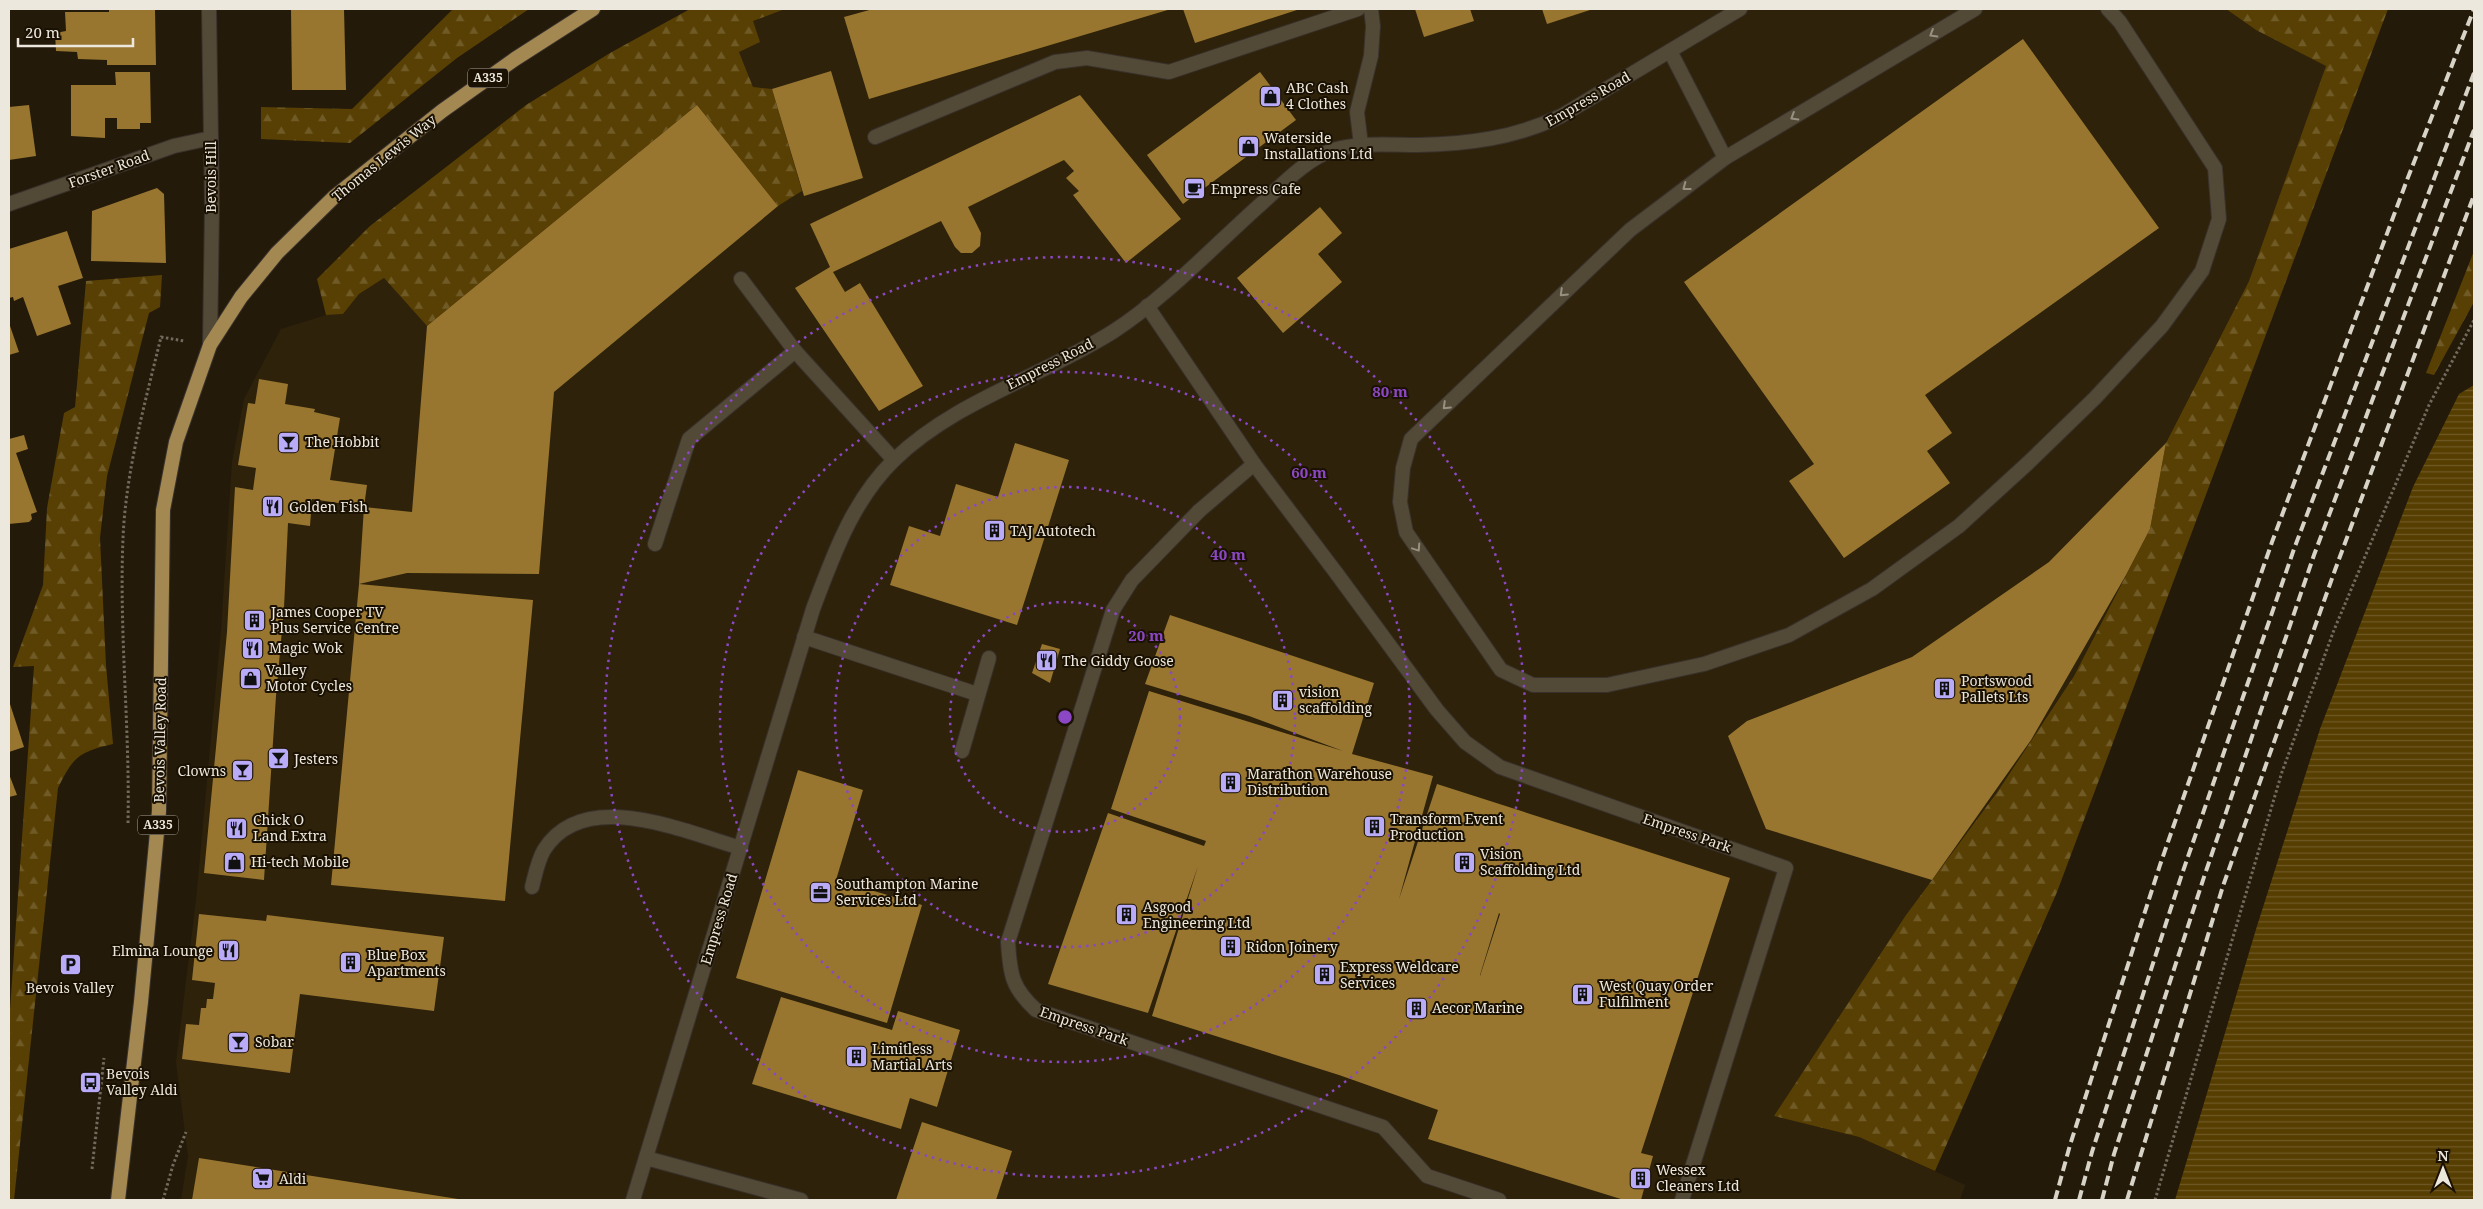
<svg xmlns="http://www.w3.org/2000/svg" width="2483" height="1209" viewBox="0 0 2483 1209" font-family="'Noto Serif',serif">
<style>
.built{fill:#2e220a}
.forest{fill:url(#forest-firs)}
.water{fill:url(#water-rules)}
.building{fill:#987630;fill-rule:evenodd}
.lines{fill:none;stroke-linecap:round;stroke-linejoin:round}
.service-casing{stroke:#39322c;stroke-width:16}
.minor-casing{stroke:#39322c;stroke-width:16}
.tertiary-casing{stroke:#39322c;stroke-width:16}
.primary-casing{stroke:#39322c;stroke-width:16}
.path{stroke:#726a5c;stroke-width:3;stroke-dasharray:2.5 2.5;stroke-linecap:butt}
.service{stroke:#534937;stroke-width:14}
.minor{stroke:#534937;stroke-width:14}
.tertiary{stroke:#534937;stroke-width:14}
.primary{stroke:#a48852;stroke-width:14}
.rail{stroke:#d8d3c7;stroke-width:4;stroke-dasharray:10 5;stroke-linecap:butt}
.oneway{stroke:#989182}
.ring{fill:none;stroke:#8c48c4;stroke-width:2.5;stroke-dasharray:2.5 5}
.labels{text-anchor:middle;stroke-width:4;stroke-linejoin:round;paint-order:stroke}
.shield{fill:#1a1103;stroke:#aea89c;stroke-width:1}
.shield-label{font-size:12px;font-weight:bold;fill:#ede8dd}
.poi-label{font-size:14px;fill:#ede8dd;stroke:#1a1103;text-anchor:start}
.street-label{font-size:14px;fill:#ede8dd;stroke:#1a1103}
.centre{fill:#8c48c4;stroke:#1a1103;stroke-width:2.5}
.ring-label{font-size:15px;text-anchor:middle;font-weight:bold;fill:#8c48c4;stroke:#1a1103;stroke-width:4;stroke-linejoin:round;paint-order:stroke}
</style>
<defs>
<pattern id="forest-firs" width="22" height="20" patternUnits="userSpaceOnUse" patternTransform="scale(1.25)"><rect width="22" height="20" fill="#583f03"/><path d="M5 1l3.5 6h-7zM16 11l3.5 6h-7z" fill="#705b27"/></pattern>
<pattern id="water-rules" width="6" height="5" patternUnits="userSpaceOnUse" patternTransform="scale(1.25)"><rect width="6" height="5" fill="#563d00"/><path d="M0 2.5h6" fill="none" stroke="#6f5925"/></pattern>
</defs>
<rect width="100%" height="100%" fill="#231a0a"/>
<!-- built -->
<path class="built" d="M785,9H2226L2256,30L2327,66L2249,281L2166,443L2150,529L2074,676L1998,791L1906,915L1775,1116L1859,1137L1950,1178L1965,1185L1960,1200H181L188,1156L176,1062L196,900L221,630L232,462L244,399L281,329L326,315L343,314L359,294L384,278L427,326L697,105L778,206L802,191L753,87L739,52L753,21Z"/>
<!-- forest -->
<g class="forest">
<path d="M453,9H529L457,58L350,143L261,139V107L352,109Z"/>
<path d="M690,9H785L753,21L760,42L739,52L753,87L772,89L802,191L778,206L697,105L427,326L384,278L359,294L343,314L326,315L317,279L370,226L526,105L610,53Z"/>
<path d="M2226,9H2388L2057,892L1935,1171L1859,1137L1774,1116L1906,915L1998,791L2074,676L2150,529L2166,443L2249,281L2326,66L2256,30Z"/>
<path d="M2474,251V302L2434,375L2426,373Z"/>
<path d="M162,275L160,307L149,313L107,476L100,538L106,665L113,744C79,752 73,757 58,788L14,1200H9V1024L34,666L13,667L43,585L47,508L64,413L75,407L86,281Z"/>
</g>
<!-- water -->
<path class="water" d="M2474,385V1200H2175L2257,926L2320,729L2413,487L2459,394Z"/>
<!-- building -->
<g class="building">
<path d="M109,9H155L156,65H107V60L78,59L77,52L56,51L55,33L66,31L65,12H109Z"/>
<path d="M291,9H344L346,90H292Z"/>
<path d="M873,9H1171L869,99L844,17Z"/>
<path d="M1183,9H1300L1195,43Z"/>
<path d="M1415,9H1470L1474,21L1424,37Z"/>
<path d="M1542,9H1593L1547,24Z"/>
<path d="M2023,39L2159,228L1925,395L1952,433L1927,451L1950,483L1844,558L1789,481L1814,464L1684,282Z"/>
<path d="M831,71L863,178L804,196L772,89Z"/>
<path d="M115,72H150L151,123H140V129H117V118H105V138L71,136V85H116Z"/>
<path d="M1260,72L1296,120L1183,204L1147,155Z"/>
<path d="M1080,95L1181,219L1126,263L1073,195L1079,191L1066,178L1074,171L1064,160L968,207L981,233L980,246L972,253H961L955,247L941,221L833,272L845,292L860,283L923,386L879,411L795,288L830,267L810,224Z"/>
<path d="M29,105L36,156L9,160V107Z"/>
<path d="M697,105L778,206L554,392L539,574L407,573L359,584L364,507L412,512L427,326Z"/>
<path d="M157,188L164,194L166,263L91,261L92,211Z"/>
<path d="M1320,207L1342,233L1318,254L1342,282L1283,333L1237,278Z"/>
<path d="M67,231L83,278L58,286L71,324L37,336L23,297L14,301L13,297L9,298V249Z"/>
<path d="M9,323L19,352L9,355Z"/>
<path d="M259,379L288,384L285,404L315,409L314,412L340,418L330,480L367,485L364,507L312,499L310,526L288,523L284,608L276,696L264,880L204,873L227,632L235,487L253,490L256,468L238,465L248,403L255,404Z"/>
<path d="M24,435L28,449L16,453L37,512L31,514L32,519L29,522L9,524V439Z"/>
<path d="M1015,443L1069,460L1017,625L890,585L909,526L940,536L956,484L998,497Z"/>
<path d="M2166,443L2150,529L2126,575L2031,740L1932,880L1766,829L1728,736L1747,721L1912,657L2049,562Z"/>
<path d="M359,584L533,600L505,901L331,885Z"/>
<path d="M1170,615L1374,683L1352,754L1433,776L1399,899L1437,784L1730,878L1641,1153L1653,1156L1641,1200H1624L1428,1139L1438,1110L1339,1075L1152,1016L1198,866L1148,1013L1048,984L1108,813L1204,846L1206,841L1111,809L1149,691L1343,751L1249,716L1145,684ZM1499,913L1500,914L1480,976V975Z"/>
<path d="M1042,644L1060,649L1050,683L1032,673Z"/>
<path d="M9,701L24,747L9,752Z"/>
<path d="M798,770L863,790L836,880L922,905L887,1023L736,978Z"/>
<path d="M9,774L17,795L9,797Z"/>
<path d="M199,914L266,921L267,915L444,937L434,1011L300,994L290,1073L182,1059L186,1024L199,1025L201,1008H206L207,999H213L215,983L192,980Z"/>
<path d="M781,997L892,1030L898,1011L960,1030L937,1107L910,1098L901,1129L752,1084Z"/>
<path d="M922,1122L1012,1151L996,1200H896Z"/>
<path d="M199,1158L458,1199V1200H192Z"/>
</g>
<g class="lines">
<defs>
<g id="service">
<path d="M1975,9L1725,158L1630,230L1411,439L1403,468L1400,502L1406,532L1501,670L1533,685H1607L1704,664L1789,635L1872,589L1959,526L2028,463L2095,398L2162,326L2202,271L2219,219L2215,168L2120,22L2108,9"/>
<path d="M1670,51L1725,158"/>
<path d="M875,137L1055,62L1087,58L1169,72L1358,9"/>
<path d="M741,279L795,351L894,460"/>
<path d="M1199,511L1132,580L1113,610L1008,942C1010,975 1012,988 1036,1010L1383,1127L1427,1176L1499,1200"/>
<path d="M655,544L689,439L795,351"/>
<path d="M1337,574L1437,710L1465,742L1500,767L1786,868L1682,1200"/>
<path d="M532,887C535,875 538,860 544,850C584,786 685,832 741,848"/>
<path d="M646,1158L801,1200"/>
</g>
<g id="minor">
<path d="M1361,145L1357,112L1371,56L1373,26L1371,9"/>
<path d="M9,204L174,146L211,138"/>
<path d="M1147,306L1254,464L1337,574"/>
<path d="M1199,511L1254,464"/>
<path d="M804,637L977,694"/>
<path d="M962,751L989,658"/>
<path d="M633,1200L813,609C833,556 852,501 894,460C956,400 1042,377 1114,331C1164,299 1216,244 1261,204C1282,185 1306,159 1333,150C1360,142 1391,145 1418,145C1469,144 1515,138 1561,116L1740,9"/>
</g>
<path id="tertiary" d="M209,9L212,207L210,345"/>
<path id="primary" d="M118,1200L141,1002L159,811L163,510L176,442L210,345L241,297L277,253L334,197L442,111L515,59L593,9"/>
</defs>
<!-- service casing -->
<use href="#service" class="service-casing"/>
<!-- minor casing -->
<use href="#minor" class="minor-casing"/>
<!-- tertiary casing -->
<use href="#tertiary" class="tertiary-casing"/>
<!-- primary casing -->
<use href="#primary" class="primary-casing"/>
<!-- path -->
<g class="path">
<path d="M128,823C130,728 119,634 123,538C126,470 145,403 161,337L184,341"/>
<path d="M92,1169L104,1058"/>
<path d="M163,1200L173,1165L186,1132"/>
<path d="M2155,1200L2282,772L2334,630L2429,405L2474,320"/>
</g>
<!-- service -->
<use href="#service" class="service"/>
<!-- minor -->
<use href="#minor" class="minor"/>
<!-- tertiary -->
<use href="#tertiary" class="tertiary"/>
<!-- primary -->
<use href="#primary" class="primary"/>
<!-- rail -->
<g class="rail">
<path d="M2055,1200L2070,1145L2160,865L2272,542L2407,180L2474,9"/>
<path d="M2079,1200L2092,1152L2181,877L2294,549L2474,73"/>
<path d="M2102,1200L2114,1154L2204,877L2314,555L2474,130"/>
<path d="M2127,1200L2223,886L2335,570L2474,195"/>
</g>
</g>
<!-- one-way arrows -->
<defs><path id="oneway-chevron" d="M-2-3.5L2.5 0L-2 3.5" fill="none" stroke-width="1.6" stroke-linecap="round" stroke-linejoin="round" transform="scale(1.25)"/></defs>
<g class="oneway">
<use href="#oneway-chevron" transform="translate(1933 34) rotate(149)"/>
<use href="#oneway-chevron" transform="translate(1794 117) rotate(149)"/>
<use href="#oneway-chevron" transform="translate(1686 187) rotate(143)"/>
<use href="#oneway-chevron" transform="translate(1563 293) rotate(136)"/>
<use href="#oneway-chevron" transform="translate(1446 406) rotate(136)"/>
<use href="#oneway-chevron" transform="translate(1417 548) rotate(56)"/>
</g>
<!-- distance rings -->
<g class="ring">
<circle cx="1065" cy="717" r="115"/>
<circle cx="1065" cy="717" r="230"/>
<circle cx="1065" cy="717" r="345"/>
<circle cx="1065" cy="717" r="460"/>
</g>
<!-- icons -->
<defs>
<symbol id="shop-square" viewBox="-11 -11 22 22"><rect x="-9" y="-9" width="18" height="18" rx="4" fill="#b9abf7" stroke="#1a1103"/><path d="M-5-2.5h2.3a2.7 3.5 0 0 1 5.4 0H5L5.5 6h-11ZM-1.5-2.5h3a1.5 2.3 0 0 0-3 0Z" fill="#111"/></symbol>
<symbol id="cafe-square" viewBox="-11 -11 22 22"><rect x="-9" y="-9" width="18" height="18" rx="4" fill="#b9abf7" stroke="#1a1103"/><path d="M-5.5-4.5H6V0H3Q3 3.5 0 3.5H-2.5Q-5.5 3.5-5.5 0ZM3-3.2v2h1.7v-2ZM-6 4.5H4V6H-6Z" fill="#111"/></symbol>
<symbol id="bar-square" viewBox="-11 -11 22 22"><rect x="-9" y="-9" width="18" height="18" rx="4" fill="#b9abf7" stroke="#1a1103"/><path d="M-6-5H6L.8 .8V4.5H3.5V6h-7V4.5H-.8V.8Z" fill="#111"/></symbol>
<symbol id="restaurant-square" viewBox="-11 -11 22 22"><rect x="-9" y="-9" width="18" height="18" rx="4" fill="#b9abf7" stroke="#1a1103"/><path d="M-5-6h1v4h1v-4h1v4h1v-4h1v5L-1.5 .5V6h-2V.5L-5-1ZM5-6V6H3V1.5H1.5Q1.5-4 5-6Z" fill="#111"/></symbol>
<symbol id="building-square" viewBox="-11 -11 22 22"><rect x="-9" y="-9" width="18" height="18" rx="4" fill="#b9abf7" stroke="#1a1103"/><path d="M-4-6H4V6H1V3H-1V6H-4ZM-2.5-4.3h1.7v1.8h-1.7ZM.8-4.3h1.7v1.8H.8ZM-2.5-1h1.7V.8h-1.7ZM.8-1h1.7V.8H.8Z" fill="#111"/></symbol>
<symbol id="office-square" viewBox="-11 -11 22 22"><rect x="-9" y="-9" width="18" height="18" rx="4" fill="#b9abf7" stroke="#1a1103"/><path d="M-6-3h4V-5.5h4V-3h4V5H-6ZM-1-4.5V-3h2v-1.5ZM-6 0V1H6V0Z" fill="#111"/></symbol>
<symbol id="parking-square" viewBox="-11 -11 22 22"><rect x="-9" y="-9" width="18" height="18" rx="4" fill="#b9abf7" stroke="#1a1103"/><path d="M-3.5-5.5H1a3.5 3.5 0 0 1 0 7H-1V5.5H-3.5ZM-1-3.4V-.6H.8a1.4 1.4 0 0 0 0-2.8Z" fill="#111"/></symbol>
<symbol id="bus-square" viewBox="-11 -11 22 22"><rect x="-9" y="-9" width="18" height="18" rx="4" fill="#b9abf7" stroke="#1a1103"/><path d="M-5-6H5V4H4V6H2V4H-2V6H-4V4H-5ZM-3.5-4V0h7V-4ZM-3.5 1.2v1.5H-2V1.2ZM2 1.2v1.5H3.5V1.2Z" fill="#111"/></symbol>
<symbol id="supermarket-square" viewBox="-11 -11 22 22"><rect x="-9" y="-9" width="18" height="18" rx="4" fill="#b9abf7" stroke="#1a1103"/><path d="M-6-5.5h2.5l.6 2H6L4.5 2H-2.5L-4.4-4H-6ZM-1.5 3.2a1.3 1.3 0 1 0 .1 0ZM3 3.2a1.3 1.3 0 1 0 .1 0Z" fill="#111"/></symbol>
</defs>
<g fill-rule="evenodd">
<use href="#shop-square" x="1258" y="84" width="25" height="25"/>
<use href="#shop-square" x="1236" y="134" width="25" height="25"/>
<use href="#cafe-square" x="1182" y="176" width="25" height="25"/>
<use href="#bar-square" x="276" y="430" width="25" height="25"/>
<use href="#restaurant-square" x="260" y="494" width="25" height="25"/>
<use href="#building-square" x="982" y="518" width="25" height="25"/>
<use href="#building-square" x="242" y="608" width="25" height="25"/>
<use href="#restaurant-square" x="240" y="636" width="25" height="25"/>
<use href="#restaurant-square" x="1034" y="648" width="25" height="25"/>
<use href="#shop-square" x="238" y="666" width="25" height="25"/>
<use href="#building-square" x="1932" y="676" width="25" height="25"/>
<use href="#building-square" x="1270" y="688" width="25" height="25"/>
<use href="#bar-square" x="266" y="746" width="25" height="25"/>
<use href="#bar-square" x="230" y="758" width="25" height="25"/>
<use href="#building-square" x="1218" y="770" width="25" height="25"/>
<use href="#building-square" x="1362" y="814" width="25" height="25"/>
<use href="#restaurant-square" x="224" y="816" width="25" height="25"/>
<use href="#shop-square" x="222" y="850" width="25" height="25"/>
<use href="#building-square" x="1452" y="850" width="25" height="25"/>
<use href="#office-square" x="808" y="880" width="25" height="25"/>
<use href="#building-square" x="1114" y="902" width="25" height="25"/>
<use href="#building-square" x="1218" y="934" width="25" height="25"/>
<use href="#restaurant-square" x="216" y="938" width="25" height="25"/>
<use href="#building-square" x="338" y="950" width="25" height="25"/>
<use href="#parking-square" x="58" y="952" width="25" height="25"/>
<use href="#building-square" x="1312" y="962" width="25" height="25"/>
<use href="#building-square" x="1570" y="982" width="25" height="25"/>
<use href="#building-square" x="1404" y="996" width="25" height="25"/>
<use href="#bar-square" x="226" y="1030" width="25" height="25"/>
<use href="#building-square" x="844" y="1044" width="25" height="25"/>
<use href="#bus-square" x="78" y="1070" width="25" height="25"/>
<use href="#building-square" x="1628" y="1166" width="25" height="25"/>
<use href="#supermarket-square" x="250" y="1166" width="25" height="25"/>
</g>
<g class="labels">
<!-- shield labels -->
<g class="shield">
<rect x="468" y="68.5" width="40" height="19" rx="4"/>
<rect x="138" y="815.5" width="40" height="19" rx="4"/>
</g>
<g class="shield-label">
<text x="488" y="82">A335</text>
<text x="158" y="829">A335</text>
</g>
<!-- poi labels -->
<g class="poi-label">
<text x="1286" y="93">ABC Cash<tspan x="1286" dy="16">4 Clothes</tspan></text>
<text x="1264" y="143">Waterside<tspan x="1264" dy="16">Installations Ltd</tspan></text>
<text x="1211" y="194">Empress Cafe</text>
<text x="305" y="447">The Hobbit</text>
<text x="289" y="512">Golden Fish</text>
<text x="1010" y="536">TAJ Autotech</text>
<text x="271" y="617">James Cooper TV<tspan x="271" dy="16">Plus Service Centre</tspan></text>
<text x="269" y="653">Magic Wok</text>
<text x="1062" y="666">The Giddy Goose</text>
<text x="266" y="675">Valley<tspan x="266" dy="16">Motor Cycles</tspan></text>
<text x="1961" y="686">Portswood<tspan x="1961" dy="16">Pallets Lts</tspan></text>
<text x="1299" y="697">vision<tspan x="1299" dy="16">scaffolding</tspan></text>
<text x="294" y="764">Jesters</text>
<text x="226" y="776" text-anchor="end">Clowns</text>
<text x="1247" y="779">Marathon Warehouse<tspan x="1247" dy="16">Distribution</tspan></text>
<text x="1390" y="824">Transform Event<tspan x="1390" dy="16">Production</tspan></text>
<text x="253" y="825">Chick O<tspan x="253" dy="16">Land Extra</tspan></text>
<text x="1480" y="859">Vision<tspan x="1480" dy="16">Scaffolding Ltd</tspan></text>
<text x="251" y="867">Hi-tech Mobile</text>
<text x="836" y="889">Southampton Marine<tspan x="836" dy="16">Services Ltd</tspan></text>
<text x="1143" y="912">Asgood<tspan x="1143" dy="16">Engineering Ltd</tspan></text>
<text x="1246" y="952">Ridon Joinery</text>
<text x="213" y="956" text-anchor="end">Elmina Lounge</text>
<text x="367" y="960">Blue Box<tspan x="367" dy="16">Apartments</tspan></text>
<text x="1340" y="972">Express Weldcare<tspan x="1340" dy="16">Services</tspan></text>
<text x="1599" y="991">West Quay Order<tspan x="1599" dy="16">Fulfilment</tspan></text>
<text x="70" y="993" text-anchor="middle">Bevois Valley</text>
<text x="1432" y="1013">Aecor Marine</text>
<text x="255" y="1047">Sobar</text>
<text x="872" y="1054">Limitless<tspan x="872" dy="16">Martial Arts</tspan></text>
<text x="106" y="1079">Bevois<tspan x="106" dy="16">Valley Aldi</tspan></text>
<text x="1656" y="1175">Wessex<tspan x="1656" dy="16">Cleaners Ltd</tspan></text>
<text x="279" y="1184">Aldi</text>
</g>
<!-- street labels -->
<g class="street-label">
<text transform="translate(1588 99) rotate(-30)" y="5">Empress Road</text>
<text transform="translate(384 158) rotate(-39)" y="5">Thomas Lewis Way</text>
<text transform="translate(109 169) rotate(-20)" y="5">Forster Road</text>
<text transform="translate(211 177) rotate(-90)" y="5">Bevois Hill</text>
<text transform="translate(1050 364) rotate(-27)" y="5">Empress Road</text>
<text transform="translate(160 740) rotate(-89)" y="5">Bevois Valley Road</text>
<text transform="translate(1687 833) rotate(19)" y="5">Empress Park</text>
<text transform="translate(719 919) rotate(-73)" y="5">Empress Road</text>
<text transform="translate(1084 1026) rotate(19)" y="5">Empress Park</text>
</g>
</g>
<circle cx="1065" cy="717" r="8" class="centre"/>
<g class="ring-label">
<text x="1390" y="397">80 m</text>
<text x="1309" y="478">60 m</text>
<text x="1228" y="560">40 m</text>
<text x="1146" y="641">20 m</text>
</g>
<!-- border -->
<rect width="2483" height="1209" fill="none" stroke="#ede8dd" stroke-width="20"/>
<!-- north arrow -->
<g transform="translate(2443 1169)" stroke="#1a1103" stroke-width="4" paint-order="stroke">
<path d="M0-4L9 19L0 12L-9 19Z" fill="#ede8dd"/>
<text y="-8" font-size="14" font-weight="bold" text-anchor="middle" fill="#ede8dd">N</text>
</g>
<!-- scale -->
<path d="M18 38v8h115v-8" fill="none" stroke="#ede8dd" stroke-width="2.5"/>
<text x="25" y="38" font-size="15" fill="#ede8dd" stroke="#1a1103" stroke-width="4" paint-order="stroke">20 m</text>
</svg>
